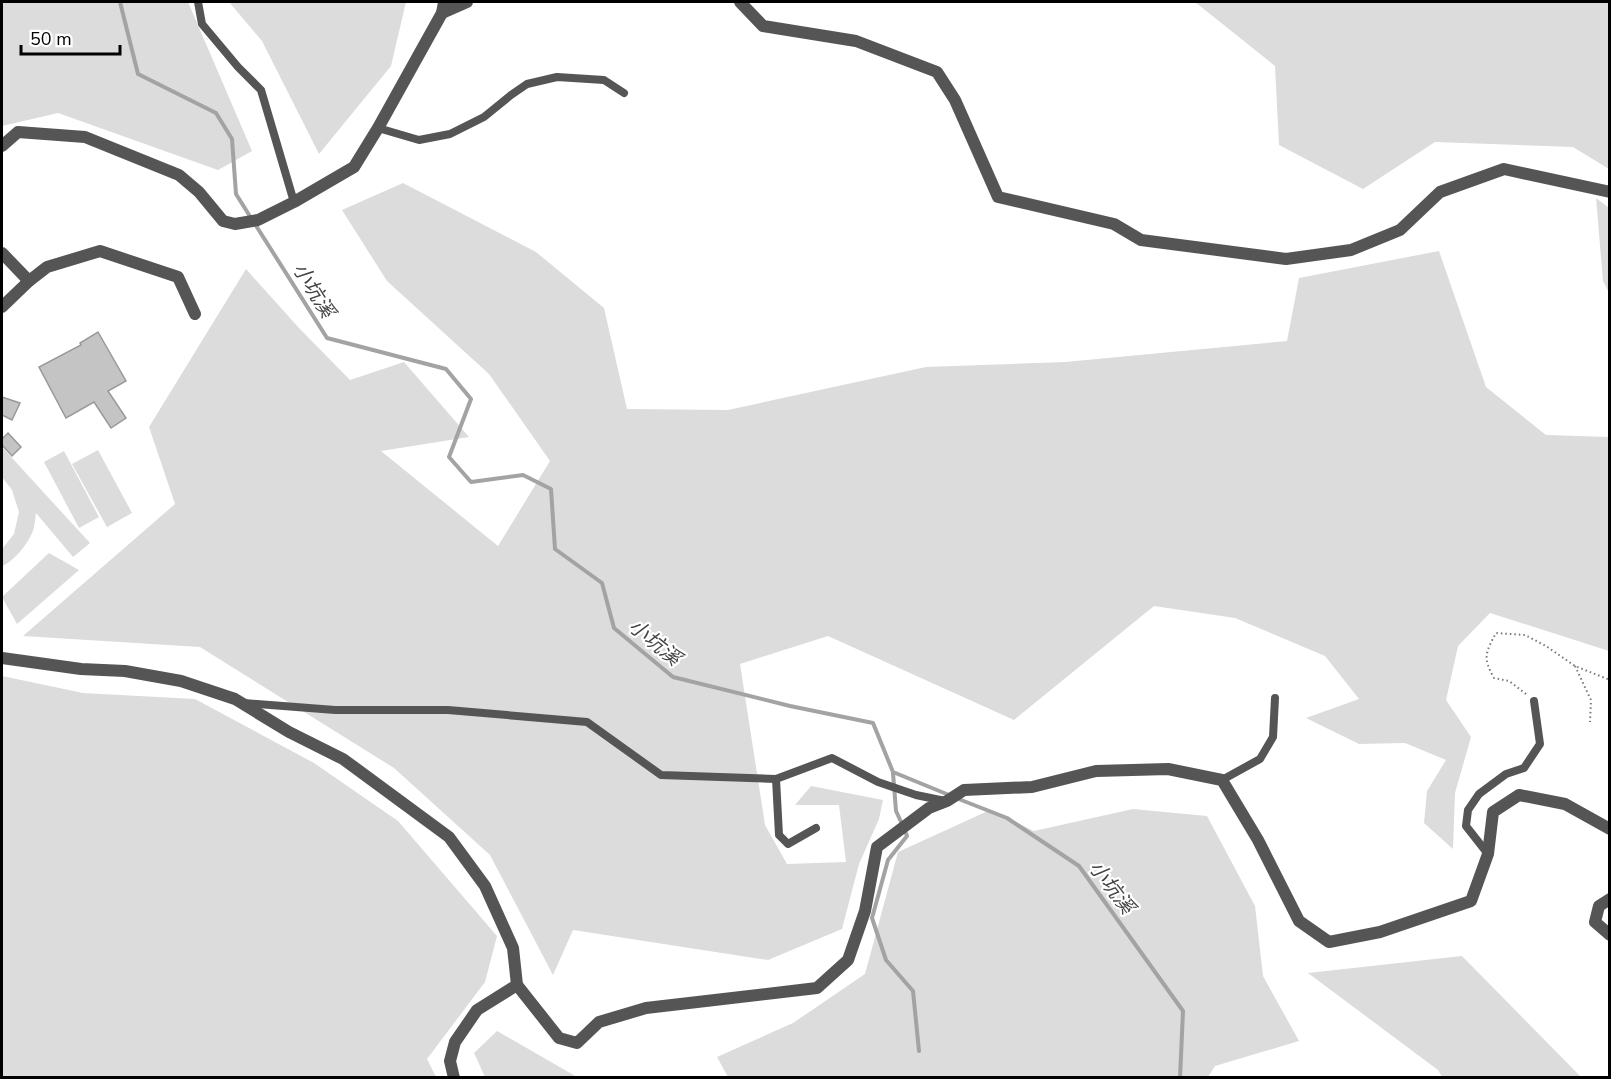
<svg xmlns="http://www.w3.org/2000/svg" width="1611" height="1079" viewBox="0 0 1611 1079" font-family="'Nunito Sans','Noto Sans TC',sans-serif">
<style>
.green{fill:#dcdcdc}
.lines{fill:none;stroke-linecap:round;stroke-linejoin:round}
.stream{stroke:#a3a3a3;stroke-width:4}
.building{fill:#c4c4c4;stroke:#999;stroke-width:1.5}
.path{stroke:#777;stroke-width:2;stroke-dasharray:1.5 3;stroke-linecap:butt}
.service{stroke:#555;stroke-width:8}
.minor{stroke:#555;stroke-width:12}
.tertiary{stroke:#555;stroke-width:12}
.labels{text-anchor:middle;stroke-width:4.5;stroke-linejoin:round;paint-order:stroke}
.water-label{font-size:20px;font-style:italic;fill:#444;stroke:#fff}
</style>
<rect width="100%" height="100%" fill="#fff"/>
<!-- green -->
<g class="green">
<path d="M2,2H188L252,151L218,170L58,113L2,126Z"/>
<path d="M229,2H406L391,66L319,154L262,41Z"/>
<path d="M1195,2H1609V169L1573,147L1435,142L1363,189L1279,145L1275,66Z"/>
<path d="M403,183L536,252L604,308L627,409L728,410L926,367L1065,362L1287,341L1299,278L1439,251L1486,387L1546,435L1609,437V651L1490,613L1458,646L1446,700L1471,737L1455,793L1453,849L1424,823L1427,791L1446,760L1405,743L1359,744L1306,718L1359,699L1325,656L1235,618L1154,606L1014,720L828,636L740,664L765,825L787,864L846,862L839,805H795L811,786L883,800L879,819L859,864L842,929L768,960L573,930L553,975L490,855L394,768L200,647L23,636L175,504L149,427L246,269L299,328L350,380L404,362L469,437L381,451L498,546L550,461L489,374L387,281L342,210Z"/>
<path d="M1596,198L1609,208V293L1603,281Z"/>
<path d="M2,447L90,543L73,557L36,513C35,519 35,527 32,533C27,545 14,561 2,566V549L14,534L19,512L12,490L2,477Z"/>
<path d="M98,450L132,513L107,527L72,464Z"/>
<path d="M64,451L99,517L79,528L44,462Z"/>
<path d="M49,553L79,570L17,624L2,597Z"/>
<path d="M2,676L83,693L195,699L314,763L398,821L497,936L485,982L427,1059L436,1077H2Z"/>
<path d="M1133,809L1207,816L1255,906L1263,976L1299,1041L1215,1066L1208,1077H728L717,1057L793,1023L865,974L898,852L990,810L1034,831Z"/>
<path d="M1462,956L1581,1077H1442L1438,1070L1308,973Z"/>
<path d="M497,1031L577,1077H485L474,1053Z"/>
</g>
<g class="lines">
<!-- stream -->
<g class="stream">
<path d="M120,2L138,74L216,113L232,139L236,194L251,218"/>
<path d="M255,224L327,338L446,369L471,399L449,457L471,482L523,475L551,489L555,549L602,583L614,628L673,677L790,706L873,723L893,772L949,795"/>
<path d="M893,773L896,811L902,824"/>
<path d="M956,798L1007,818L1079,866L1183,1011L1180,1078"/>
<path d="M905,831L907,836L888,860L872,918L886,960L913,991L919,1051"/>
</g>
</g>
<!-- building -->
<g class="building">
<path d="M98,332L126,381L108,391L126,418L111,428L94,402L66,418L39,367L81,345L80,343Z"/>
<path d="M2,397L20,403L12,420L2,415Z"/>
<path d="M8,433L21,447L12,456L2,445V439Z"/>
</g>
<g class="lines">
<!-- path -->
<g class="path">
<path d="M1575,666L1591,700L1590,722"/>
<path d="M1526,694L1509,681L1494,678C1483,658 1485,653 1496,633L1525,635L1546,646L1575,666L1610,680"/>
</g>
<!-- service -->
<g class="service">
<path d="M198,2L202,24L238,67L261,90L294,202"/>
<path d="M378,128L419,140L450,134L484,117L511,95L527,84L557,77L604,80L624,93"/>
<path d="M244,703L335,710H448L587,722L661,775L776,779L832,758L878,782L916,795L945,801"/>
<path d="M776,779L779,835L788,844L816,828"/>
<path d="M1222,780L1260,759L1273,737L1275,698"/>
<path d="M1488,854L1466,826L1468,810L1479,794L1506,774L1524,768L1540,744L1534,701"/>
</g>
<!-- minor -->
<g class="minor">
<path d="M740,2L763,26L856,41L937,72L955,100L998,197L1114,224L1141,240L1286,259L1351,250L1400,230L1440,192L1504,169L1610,192"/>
<path d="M442,13L467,2"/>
<path d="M2,253L29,281"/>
<path d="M2,307L29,281L47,267L100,251L178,277L195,314"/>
<path d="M2,658L81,669L125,671L181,681L235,699L289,732L343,759L449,837L485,886L513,948L517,985L477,1010L455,1042L450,1061L454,1078"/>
<path d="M1610,899L1599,906L1595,922L1610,935"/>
<path d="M517,985L559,1038L577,1043L599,1022L646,1008L817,988L848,960L865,911L877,847L929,808L947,801L964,790L1032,787L1096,771L1168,769L1222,780L1258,840L1299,921L1329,942L1380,932L1471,901L1488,854L1493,812L1519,795L1565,804L1610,829"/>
</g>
<!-- tertiary -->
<path class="tertiary" d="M2,146L18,132L85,137L179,175L199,192L223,221L235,224L258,220L294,202L354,167L378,128L442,13L444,2"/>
</g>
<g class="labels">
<!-- water labels -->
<g class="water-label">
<text transform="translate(314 290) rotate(58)" y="7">小坑溪</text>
<text transform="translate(655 642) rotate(39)" y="7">小坑溪</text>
<text transform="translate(1112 887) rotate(53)" y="7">小坑溪</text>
</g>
</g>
<!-- border -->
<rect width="1611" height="1079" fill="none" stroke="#000000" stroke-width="6"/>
<!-- scale -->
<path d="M21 45v9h99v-9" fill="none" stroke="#000000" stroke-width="3"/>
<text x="30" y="45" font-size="18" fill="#000000" stroke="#ffffff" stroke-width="4.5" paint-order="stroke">50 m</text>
</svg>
